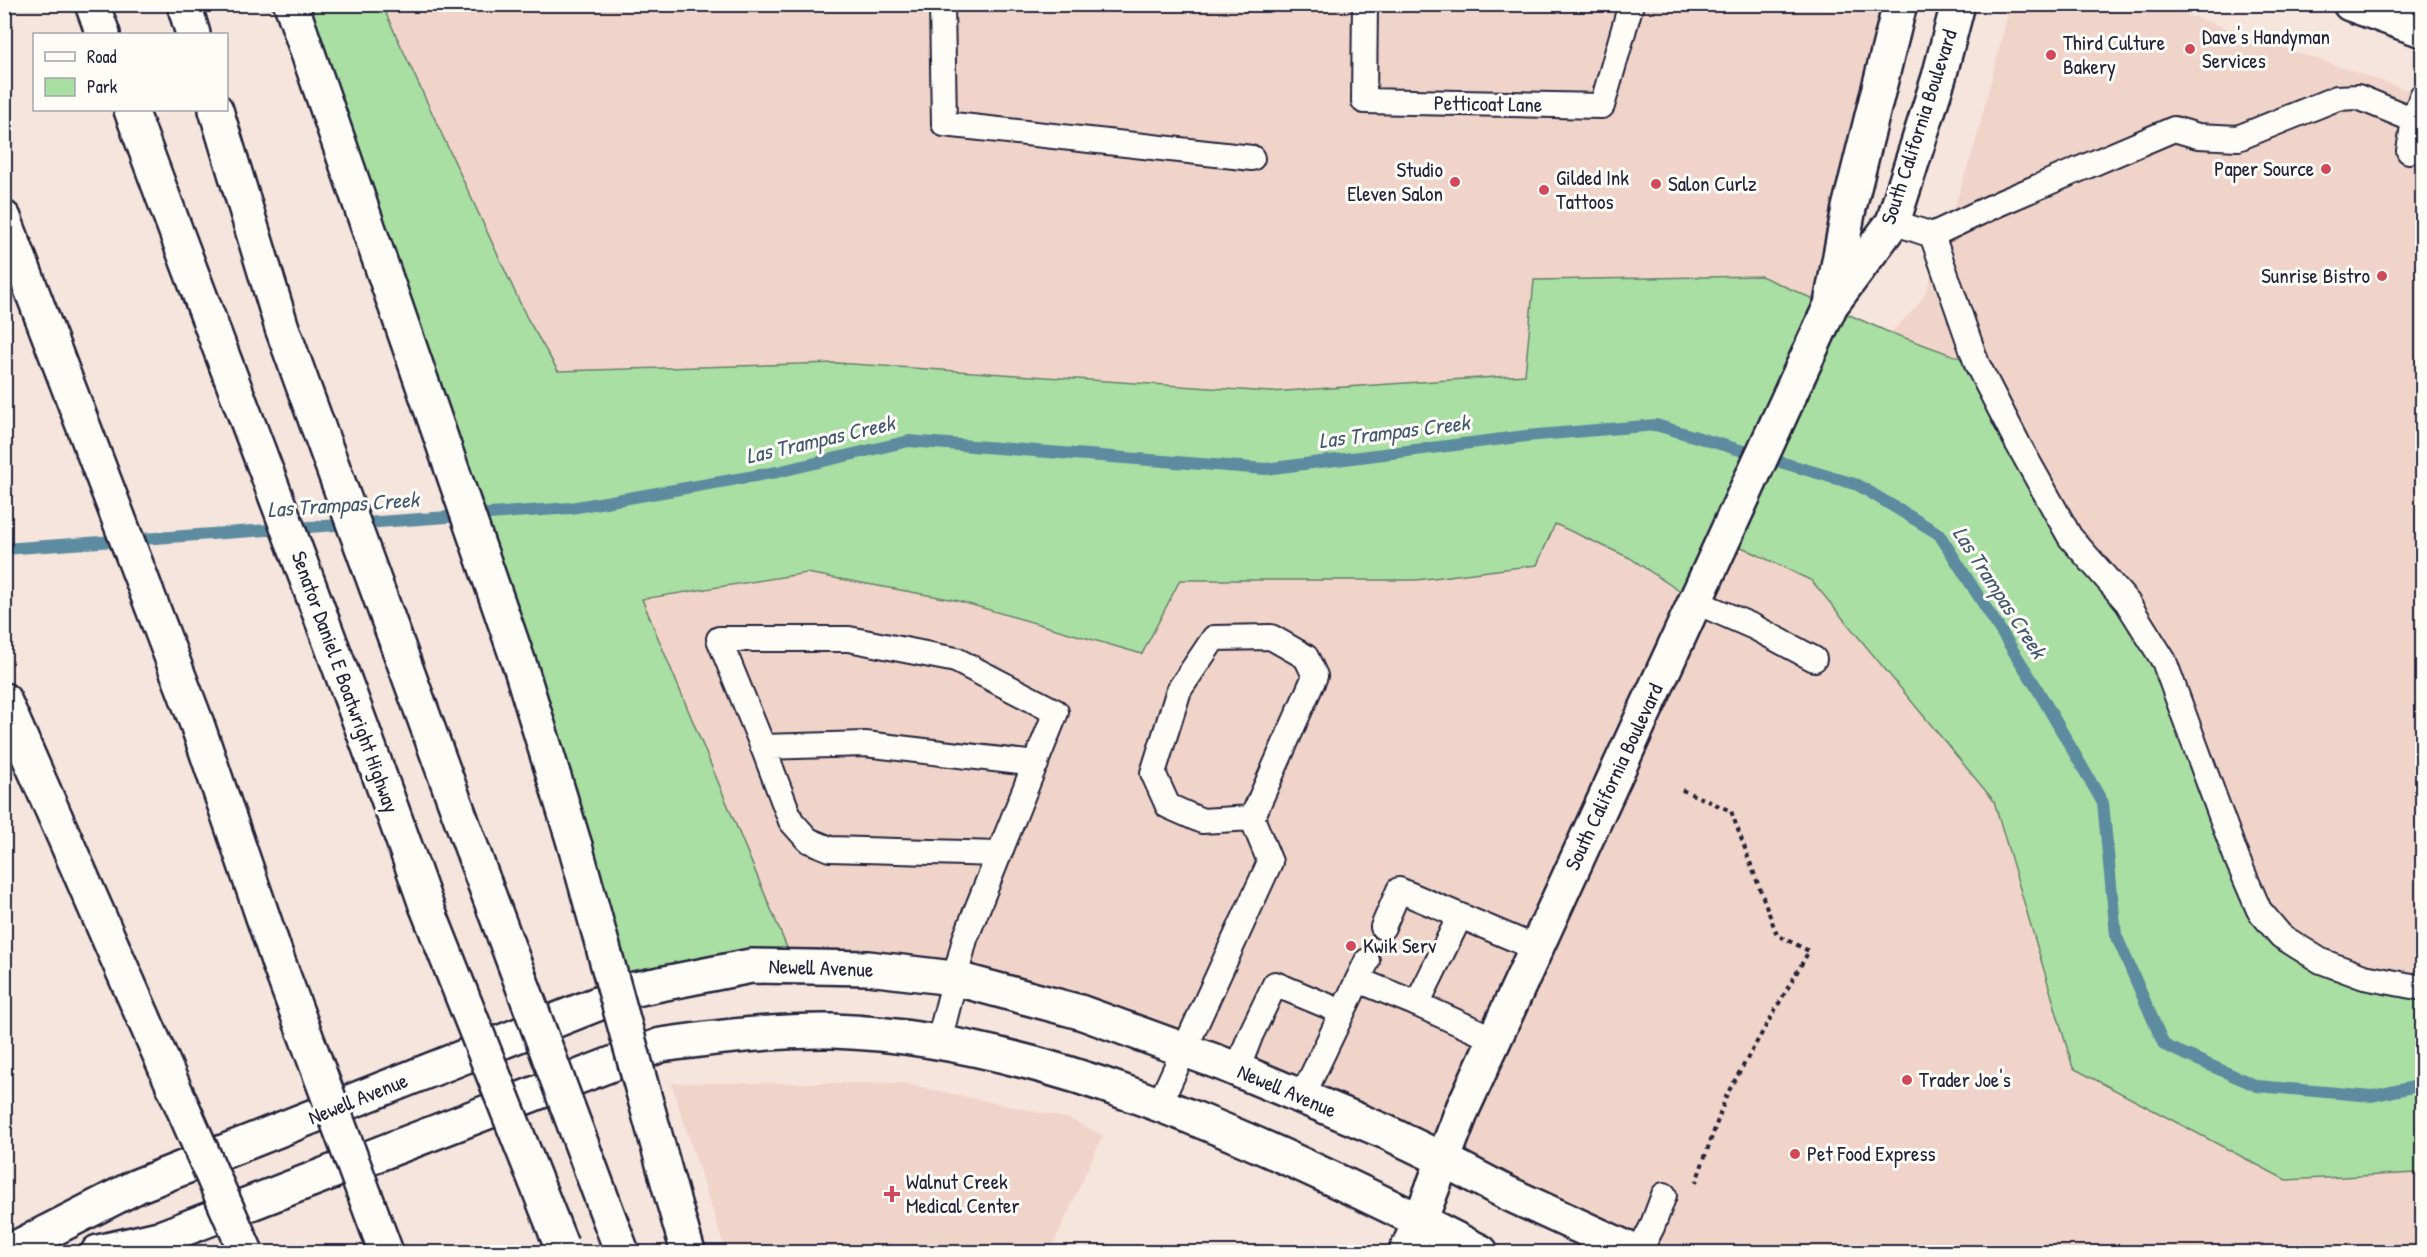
<svg xmlns="http://www.w3.org/2000/svg" width="2427" height="1257" viewBox="0 0 2427 1257" font-family="'Patrick Hand',sans-serif">
<style>
.built{fill:#f1d4c9}
.green{fill:#a9dfa2;stroke:#66806e;stroke-width:1.5}
.lines{fill:none;stroke-linecap:round;stroke-linejoin:round}
.stream{stroke:#5d8ca0;stroke-width:12}
.lane-casing{stroke:#22223b;stroke-width:28}
.street-casing{stroke:#22223b;stroke-width:38}
.secondary-casing{stroke:#22223b;stroke-width:38}
.highway-casing{stroke:#22223b;stroke-width:38}
.path{stroke:#22223b;stroke-width:4;stroke-dasharray:4.5 4.5;stroke-linecap:butt}
.lane{stroke:#fdfcf7;stroke-width:24}
.street{stroke:#fdfcf7;stroke-width:33}
.secondary{stroke:#fdfcf7;stroke-width:33}
.highway{stroke:#fdfcf7;stroke-width:33}
.highway-bridge-casing{stroke:#22223b;stroke-width:38;stroke-linecap:butt}
.highway-bridge{stroke:#fdfcf7;stroke-width:33}
.poi-dot{fill:#d1495b;stroke:#fdfcf7;stroke-width:2}
.labels{text-anchor:middle;stroke-width:6;stroke-linejoin:round;paint-order:stroke}
.poi-label{font-size:21px;fill:#22223b;stroke:#fdfcf7;text-anchor:start}
.street-label{font-size:21px;fill:#22223b;stroke:#fdfcf7}
.water-label{font-size:22px;font-style:italic;fill:#40576d;stroke:#fdfcf7}
</style>
<rect width="100%" height="100%" fill="#f6e5dc"/>
<filter id="ink" filterUnits="userSpaceOnUse"><feTurbulence type="fractalNoise" baseFrequency=".0167" numOctaves="2"/><feDisplacementMap in="SourceGraphic" scale="12" xChannelSelector="R" yChannelSelector="G"/><feConvolveMatrix kernelMatrix="1 2 1 2 8 2 1 2 1" color-interpolation-filters="sRGB"/></filter>
<g filter="url(#ink)">
<!-- built -->
<g class="built">
<path d="M382,5H1900L1831,305L1761,276L1534,280L1525,375L1270,392L837,363L557,371L527,318Z"/>
<path d="M2010,5H2159L2422,95V984L2281,936L1977,365L1891,332L1916,307L1926,292L1975,144Z"/>
<path d="M1555,524L1630,558L1694,601L1725,538L1812,581L1994,801L2073,1068L2417,1173L2422,1169V1252H1635L1080,1012L795,967L642,599L807,573L955,600L1180,580H1417Z"/>
<path d="M671,1083H902L1070,1119L1103,1135L1050,1252H726Z"/>
</g>
<!-- green -->
<path class="green" d="M291,5H382L527,318L558,371L837,363L1270,392L1525,375L1534,280L1761,276L1886,331L1977,364L2018,444L2127,602L2281,936L2422,984V1169L2417,1173L2286,1180L2073,1068L1994,801L1812,581L1725,539L1694,601L1630,558L1555,524L1537,565L1417,580H1180L1142,654L955,600L807,573L642,599L795,967L613,998Z"/>
<g class="lines">
<!-- stream -->
<path class="stream" d="M4,549L571,508L777,472L909,441L1265,469L1526,436L1656,425L1858,485L1939,534L2035,685L2103,803L2116,935L2164,1045L2257,1086L2372,1096L2422,1085"/>
<defs>
<g id="lane">
<path d="M942,4L944,124L1252,158"/>
<path d="M1365,4L1364,101L1602,106L1631,4"/>
<path d="M2409,151L2414,120L2422,96"/>
<path d="M1893,222L1932,235L1977,364L2018,444L2070,537L2127,602L2164,661L2237,859L2259,910L2281,936L2321,961L2364,977L2417,987"/>
<path d="M1932,235L2000,203L2174,129L2198,136L2238,138L2337,98L2358,97L2414,120"/>
<path d="M1694,601L1754,627L1814,659"/>
<path d="M763,747L719,639H849L956,660L1056,712L965,939L939,1041"/>
<path d="M998,854L830,849L808,840L791,821L763,747L865,744L1036,764"/>
<path d="M1460,916L1417,1004L1494,1039"/>
<path d="M1383,927L1399,890L1536,948"/>
<path d="M1358,980L1417,1004"/>
<path d="M1237,1070L1251,1034L1275,984L1342,1012"/>
<path d="M1302,1097L1367,961"/>
<path d="M1159,1105L1270,862L1252,818L1315,676L1306,657L1271,637L1214,638L1179,690L1153,773L1168,806L1202,821L1252,818"/>
<path d="M1639,1252L1652,1227L1664,1195"/>
</g>
<g id="street">
<path d="M2350,4L2422,30"/>
<path d="M8,1252L137,1186L635,989L751,966L868,968L953,978L1080,1012L1223,1064L1386,1132L1444,1160"/>
<path d="M98,1252L163,1237L661,1045C717,1037 776,1030 833,1031C1035,1038 1240,1133 1420,1221L1406,1252"/>
</g>
<g id="secondary">
<path d="M1832,298L1849,208L1900,4"/>
<path d="M1444,1160L1507,1193L1635,1252"/>
<path d="M1481,1252L1420,1221L1463,1108L1831,305L1893,222L1939,77L1958,4"/>
</g>
<g id="highway">
<path d="M92,4L103,34"/>
<path d="M184,4L193,34"/>
<path d="M291,4L521,669L575,846"/>
<path d="M131,110C228,375 332,638 426,905"/>
<path d="M216,110L282,328L484,882"/>
<path d="M4,218L197,724L279,964"/>
<path d="M4,700L144,1019"/>
<path d="M673,1200L688,1252"/>
<path d="M612,1226L622,1252"/>
</g>
</defs>
<!-- lane casing -->
<use href="#lane" class="lane-casing"/>
<!-- street casing -->
<use href="#street" class="street-casing"/>
<!-- secondary casing -->
<use href="#secondary" class="secondary-casing"/>
<!-- highway casing -->
<use href="#highway" class="highway-casing"/>
<!-- path -->
<path class="path" d="M1682,790L1731,811L1777,935L1809,951L1727,1094L1696,1182"/>
<!-- lane -->
<use href="#lane" class="lane"/>
<!-- street -->
<use href="#street" class="street"/>
<!-- secondary -->
<use href="#secondary" class="secondary"/>
<!-- highway -->
<use href="#highway" class="highway"/>
<defs>
<g id="highway-bridge">
<path d="M575,846L673,1200"/>
<path d="M484,882L612,1226"/>
<path d="M426,905L561,1245"/>
<path d="M279,964L386,1252"/>
<path d="M144,1019L246,1252"/>
</g>
</defs>
<!-- highway-bridge casing -->
<use href="#highway-bridge" class="highway-bridge-casing"/>
<!-- highway-bridge -->
<use href="#highway-bridge" class="highway-bridge"/>
</g>
</g>
<!-- markers -->
<g class="poi-dot">
<circle cx="2190" cy="49" r="6"/>
<circle cx="2051" cy="55" r="6"/>
<circle cx="2326" cy="169" r="6"/>
<circle cx="1455" cy="182" r="6"/>
<circle cx="1656" cy="184" r="6"/>
<circle cx="1544" cy="190" r="6"/>
<circle cx="2382" cy="276" r="6"/>
<circle cx="1351" cy="946" r="6"/>
<circle cx="1907" cy="1080" r="6"/>
<circle cx="1795" cy="1154" r="6"/>
<path d="M889 1185h6v6h6v6h-6v6h-6v-6h-6v-6h6z"/>
</g>
<g class="labels">
<!-- poi labels -->
<g class="poi-label">
<text x="2202" y="44">Dave's Handyman<tspan x="2202" dy="24">Services</tspan></text>
<text x="2063" y="50">Third Culture<tspan x="2063" dy="24">Bakery</tspan></text>
<text x="2314" y="176" text-anchor="end">Paper Source</text>
<text x="1443" y="177" text-anchor="end">Studio<tspan x="1443" dy="24">Eleven Salon</tspan></text>
<text x="1556" y="185">Gilded Ink<tspan x="1556" dy="24">Tattoos</tspan></text>
<text x="1668" y="191">Salon Curlz</text>
<text x="2370" y="283" text-anchor="end">Sunrise Bistro</text>
<text x="1363" y="953">Kwik Serv</text>
<text x="1919" y="1087">Trader Joe's</text>
<text x="1807" y="1161">Pet Food Express</text>
<text x="906" y="1189">Walnut Creek<tspan x="906" dy="24">Medical Center</tspan></text>
</g>
<!-- street labels -->
<g class="street-label">
<text transform="translate(1488 104) rotate(1)" y="7">Petticoat Lane</text>
<text transform="translate(1919 127) rotate(-72)" y="7">South California Boulevard</text>
<text transform="translate(345 682) rotate(70)" y="7">Senator Daniel E Boatwright Highway</text>
<text transform="translate(1614 777) rotate(-65)" y="7">South California Boulevard</text>
<text transform="translate(821 968) rotate(2)" y="7">Newell Avenue</text>
<text transform="translate(1287 1091) rotate(23)" y="7">Newell Avenue</text>
<text transform="translate(358 1099) rotate(-22)" y="7">Newell Avenue</text>
</g>
<!-- water labels -->
<g class="water-label">
<text transform="translate(1394 431) rotate(-7)" y="8">Las Trampas Creek</text>
<text transform="translate(820 439) rotate(-13)" y="8">Las Trampas Creek</text>
<text transform="translate(343 504) rotate(-4)" y="8">Las Trampas Creek</text>
<text transform="translate(2000 592) rotate(57)" y="8">Las Trampas Creek</text>
</g>
</g>
<!-- margin -->
<rect width="2427" height="1257" fill="none" stroke="#fdfcf7" stroke-width="24"/>
<rect x="12" y="12" width="2403" height="1233" fill="none" stroke="#22223b" stroke-width="2" filter="url(#ink)"/>
<!-- legend -->
<rect x="33" y="33" width="195" height="78" fill="#fdfcf7" stroke="#a5a5ac" stroke-width="1.5"/>
<rect x="45" y="52" width="30" height="9" fill="#fdfcf7" stroke="#a5a5ac" stroke-width="1.5"/>
<text x="87" y="63" font-size="18" fill="#22223b">Road</text>
<rect x="45" y="78" width="30" height="18" fill="#a9dfa2" stroke="#a5a5ac" stroke-width="1.5"/>
<text x="87" y="93" font-size="18" fill="#22223b">Park</text>
</svg>
